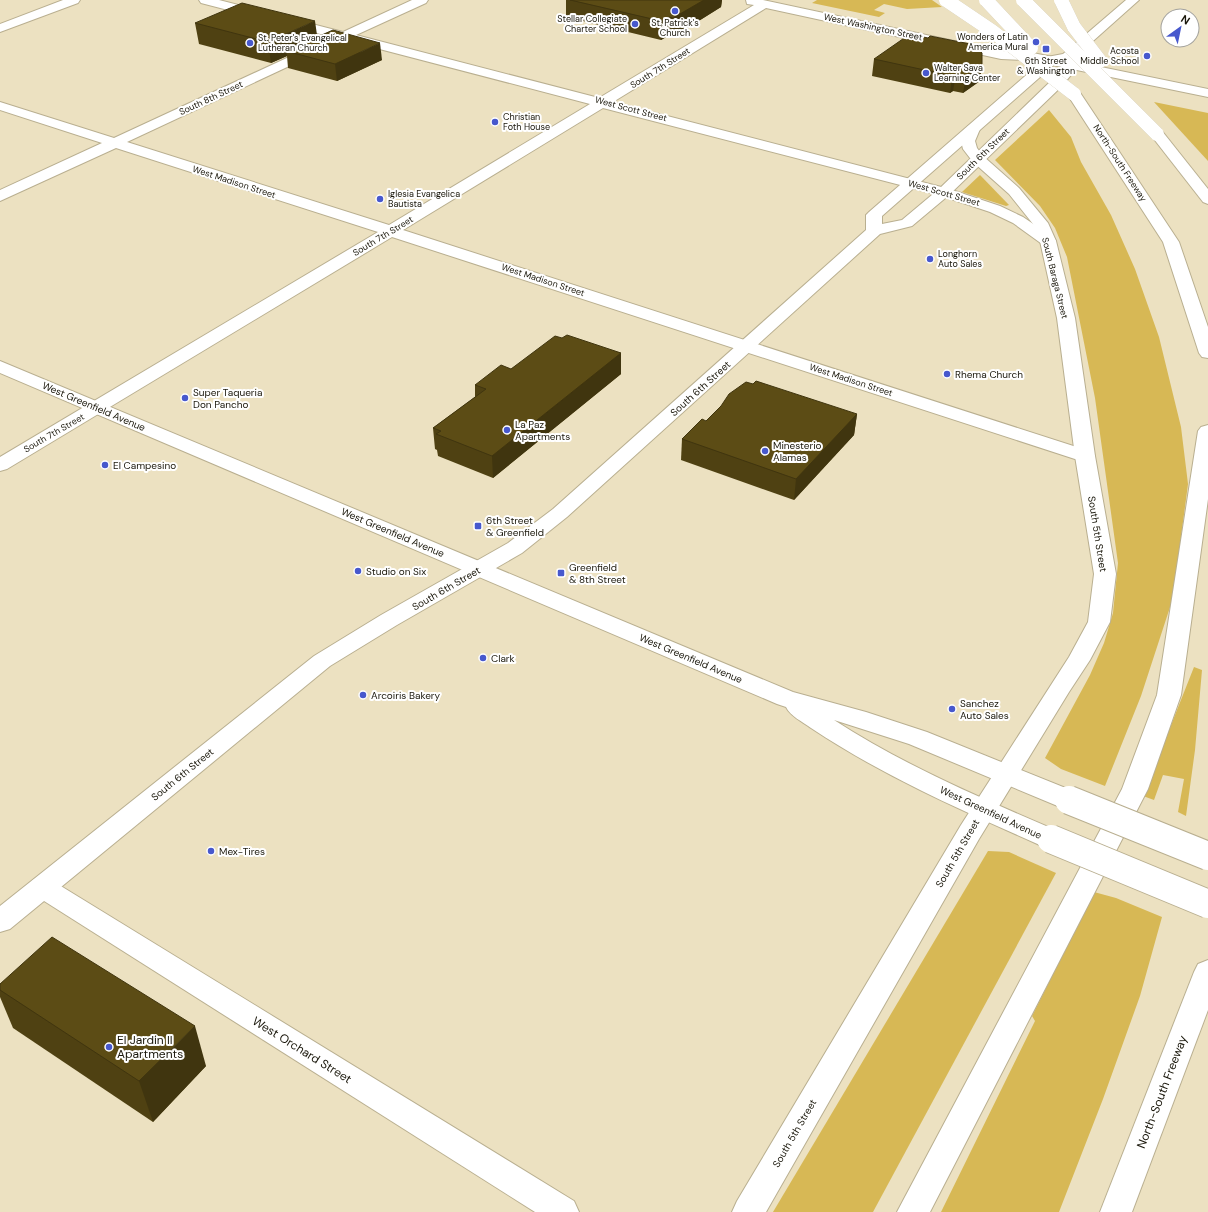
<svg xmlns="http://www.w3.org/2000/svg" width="1208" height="1212" viewBox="0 0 1208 1212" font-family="'DM Sans',sans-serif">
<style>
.green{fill:#d7b855}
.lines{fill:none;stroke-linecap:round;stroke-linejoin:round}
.minor-casing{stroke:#b9af90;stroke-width:2}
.tertiary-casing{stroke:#b9af90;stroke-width:2}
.secondary-casing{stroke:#b9af90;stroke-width:2}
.primary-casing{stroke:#b9af90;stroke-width:2}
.motorway-casing{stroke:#b9af90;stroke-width:2}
.minor{fill:#fff;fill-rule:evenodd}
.tertiary{fill:#fff;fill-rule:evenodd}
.secondary{fill:#fff;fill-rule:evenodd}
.primary{fill:#fff;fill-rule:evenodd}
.motorway{fill:#fff;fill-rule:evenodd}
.secondary-bridge-casing{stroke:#b9af90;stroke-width:30;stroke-linecap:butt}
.motorway-bridge-casing{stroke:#b9af90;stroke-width:14;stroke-linecap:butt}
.secondary-bridge{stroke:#fff;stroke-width:28}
.motorway-bridge{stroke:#fff;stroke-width:14}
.wall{fill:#4f4112}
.shaded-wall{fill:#40350f}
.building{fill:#5c4c15;stroke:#40350f}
.poi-dot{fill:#4758cd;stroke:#fff;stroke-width:1.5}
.labels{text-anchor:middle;stroke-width:4;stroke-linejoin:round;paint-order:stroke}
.far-poi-label{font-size:9px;fill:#19160a;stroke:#fff;text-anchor:start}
.far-street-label{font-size:9px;fill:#19160a;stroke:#fff}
.poi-label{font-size:10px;fill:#19160a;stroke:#fff;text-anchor:start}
.street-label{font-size:10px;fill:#19160a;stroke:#fff}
.near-poi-label{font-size:12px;fill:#19160a;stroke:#fff;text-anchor:start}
.near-street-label{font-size:12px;fill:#19160a;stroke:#fff}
</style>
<rect width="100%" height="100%" fill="#ece1c1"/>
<!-- green -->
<g class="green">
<path d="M817,0H932L942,7L907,9L884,4L874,10L885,13L879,17L812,3Z"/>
<path d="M1154,102L1208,113V161Z"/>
<path d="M1049,110L1071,137L1081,162L1111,215L1135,269L1159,337L1181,427L1188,484L1173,598L1141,696L1105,786L1061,769L1045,758L1090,675L1104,643L1113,613L1118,563L1095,398L1067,257L1055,228L1040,206L995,160Z"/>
<path d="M980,175L1009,205L1006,206L962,192Z"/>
<path d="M1194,667L1202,670L1195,750L1186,816L1178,812L1184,779L1163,775L1154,800L1143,796Z"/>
<path d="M988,851L1009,852L1056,873L873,1212H773Z"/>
<path d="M1094,892L1116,898L1162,917L1140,996L1103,1099L1059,1212H941L1035,1021L1032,1016Z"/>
</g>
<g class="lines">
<defs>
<g id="minor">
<path d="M63,0H80L78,3L0,32V24Z"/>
<path d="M199,0H219L343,32L412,0H428L426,3L356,35L599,98L754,5L747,4L746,0H763L1001,51L1028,52L1208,89V97L1028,60L1001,59L766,8L613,102L949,189L1000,206L1023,217L1054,238L1056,241L1054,244L1048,246L1042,244L1013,223L990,212L939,195L603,108L403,230L1092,452L1095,456L1092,460L1085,462L1078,460L392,237L7,469L0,471V457L378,232L116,148L0,201V190L102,143L0,110V102L114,138L332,37L201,3ZM345,40L590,104L389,225L127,142Z"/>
<path d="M42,877L51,880L574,1201L579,1212H535L33,894L29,887L33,880Z"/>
</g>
<path id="tertiary" d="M973,125L978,126L980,129L975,141L977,148L983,156L1019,188L1048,223L1056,241L1075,318L1095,456L1116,574L1110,622L1090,660L1069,692L979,839L766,1212H732L737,1201L961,825L1069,657L1088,622L1094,574L1075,456L1057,318L1040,241L1033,224L1009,194L973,162L963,149L961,141L968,126Z"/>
<path id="secondary" d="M0,361L793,692L866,712L927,732L1078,793L1082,800L1078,807L1069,809L1060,807L909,744L834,720C905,766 983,799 1060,832L1064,839L1060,846L1051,849L1042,846C963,811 883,776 811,728C803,722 790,716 786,707L777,704L0,373Z"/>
<path id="primary" d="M1126,0H1139L1074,58L1079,65L1062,86L949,195L912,226L880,234L567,517L522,553L397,625L330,666L10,929L0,932V906L314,656L381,615L508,543L553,509L866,230V215L869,212L1047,57L1063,54ZM1064,61L1066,65L1052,80L939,189L902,220L882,224V216L1056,63Z"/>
<g id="motorway">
<path d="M1074,90L1079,91L1081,94L1179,242L1208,327V358L1202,357L1199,353L1163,242L1067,94L1069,91Z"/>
<path d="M1157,130L1162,131L1208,189V204L1203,202L1150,134L1152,131Z"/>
<path d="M1208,425V499L1181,695L1148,789L930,1212H897L1122,789L1157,695L1198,431L1201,427Z"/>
<path d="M1208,960V1010L1132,1212H1100L1194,972L1198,964Z"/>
</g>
</defs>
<!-- minor casing -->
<use href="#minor" class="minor-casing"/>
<!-- tertiary casing -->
<use href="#tertiary" class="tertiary-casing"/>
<!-- secondary casing -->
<use href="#secondary" class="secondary-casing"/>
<!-- primary casing -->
<use href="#primary" class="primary-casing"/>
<!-- motorway casing -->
<use href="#motorway" class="motorway-casing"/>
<!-- minor -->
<use href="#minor" class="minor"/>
<!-- tertiary -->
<use href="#tertiary" class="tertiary"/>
<!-- secondary -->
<use href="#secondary" class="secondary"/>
<!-- primary -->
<use href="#primary" class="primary"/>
<!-- motorway -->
<use href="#motorway" class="motorway"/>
<defs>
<g id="secondary-bridge">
<path d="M1069,800L1208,856"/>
<path d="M1051,839L1208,904"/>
</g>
<g id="motorway-bridge">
<path d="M946,0L992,31L1074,94"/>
<path d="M986,0L1031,48"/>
<path d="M1023,0L1157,134"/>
<path d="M1061,0L1074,27L1100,61"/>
</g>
</defs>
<!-- secondary-bridge casing -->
<use href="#secondary-bridge" class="secondary-bridge-casing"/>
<!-- motorway-bridge casing -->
<use href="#motorway-bridge" class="motorway-bridge-casing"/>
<!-- secondary-bridge -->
<use href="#secondary-bridge" class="secondary-bridge"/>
<!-- motorway-bridge -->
<use href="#motorway-bridge" class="motorway-bridge"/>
</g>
<!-- wall -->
<g class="wall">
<path d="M566,0H722L721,7L673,37L668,36L661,40L566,17Z"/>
<path d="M195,23L317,37L382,60L337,81L288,68L287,56L271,63L199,44Z"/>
<path d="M874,59L982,64L980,81L963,93L953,91L950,93L872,76Z"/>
<path d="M562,338L621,353V374L493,478L438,456L437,450L435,449L433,428L475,397V385L511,369Z"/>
<path d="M857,414L854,435L794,500L681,460L682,439L706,421Z"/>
<path d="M0,984L206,1066L153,1122L13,1028L0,997Z"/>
</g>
<!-- shaded-wall -->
<g class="shaded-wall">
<path d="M704,0H722L721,7L673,37V18Z"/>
<path d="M669,17L668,36L661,40V21Z"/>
<path d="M315,21L318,42L286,51L287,56L271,63L268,42Z"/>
<path d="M380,43L382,60L337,81L335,64Z"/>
<path d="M982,64L980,81L963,93L966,76Z"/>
<path d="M956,74L953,91L950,93L952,76Z"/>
<path d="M621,353V374L493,478L492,456Z"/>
<path d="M857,414L854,435L794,500L796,479Z"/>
<path d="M195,1026L206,1066L153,1122L139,1081Z"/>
</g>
<!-- building -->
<g class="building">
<path d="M570,0H704L673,18L669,17L661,21Z"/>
<path d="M242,3L315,21L268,42L195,23Z"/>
<path d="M333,30L380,43L335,64L286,51Z"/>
<path d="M910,34L928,38L930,36L975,45L982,53V64L966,76L956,74L952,76L874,59Z"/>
<path d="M567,335L621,353L492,456L436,434L441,431L433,428L486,389L475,385L501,365L511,369L555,336L562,338Z"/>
<path d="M756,381L857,414L796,479L682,439L702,419L706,421L721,406L729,394L746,382L753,384Z"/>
<path d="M52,937L195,1026L139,1081L0,990V984Z"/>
</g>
<!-- markers -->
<g class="poi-dot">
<circle cx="675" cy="11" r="4"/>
<circle cx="635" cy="24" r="4"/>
<circle cx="1036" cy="42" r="4"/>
<circle cx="250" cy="43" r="4"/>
<rect x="1042" y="45" width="8" height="8" rx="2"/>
<circle cx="1147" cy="56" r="4"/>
<circle cx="926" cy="73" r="4"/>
<circle cx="495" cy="122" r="4"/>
<circle cx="380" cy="199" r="4"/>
<circle cx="930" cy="259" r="4"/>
<circle cx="947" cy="374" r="4"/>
<circle cx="185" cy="398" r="4"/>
<circle cx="507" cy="430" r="4"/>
<circle cx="765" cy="451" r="4"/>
<circle cx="105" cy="465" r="4"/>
<rect x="474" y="522" width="8" height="8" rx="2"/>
<circle cx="358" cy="571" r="4"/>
<rect x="557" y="569" width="8" height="8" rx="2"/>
<circle cx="483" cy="658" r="4"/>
<circle cx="363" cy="695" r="4"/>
<circle cx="952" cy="709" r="4"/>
<circle cx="211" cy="851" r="4"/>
<circle cx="109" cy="1047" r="4"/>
</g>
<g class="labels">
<!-- far-poi labels -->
<g class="far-poi-label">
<text x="627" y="22" text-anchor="end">Stellar Collegiate<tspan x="627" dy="10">Charter School</tspan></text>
<text x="675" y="26" text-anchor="middle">St. Patrick's<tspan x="675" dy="10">Church</tspan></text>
<text x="1028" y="40" text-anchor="end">Wonders of Latin<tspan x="1028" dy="10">America Mural</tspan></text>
<text x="258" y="41">St. Peter's Evangelical<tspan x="258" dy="10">Lutheran Church</tspan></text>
<text x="1139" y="54" text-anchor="end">Acosta<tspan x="1139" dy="10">Middle School</tspan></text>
<text x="1046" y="64" text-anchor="middle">6th Street<tspan x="1046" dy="10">&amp; Washington</tspan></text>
<text x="934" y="71">Walter Sava<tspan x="934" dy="10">Learning Center</tspan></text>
<text x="503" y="120">Christian<tspan x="503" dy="10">Foth House</tspan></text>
<text x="388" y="197">Iglesia Evangelica<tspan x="388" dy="10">Bautista</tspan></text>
<text x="938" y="257">Longhorn<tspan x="938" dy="10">Auto Sales</tspan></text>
</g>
<!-- far-street labels -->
<g class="far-street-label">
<text transform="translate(873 27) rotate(12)" y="3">West Washington Street</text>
<text transform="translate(660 68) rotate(-32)" y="3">South 7th Street</text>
<text transform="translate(211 98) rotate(-25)" y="3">South 8th Street</text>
<text transform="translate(631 109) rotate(15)" y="3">West Scott Street</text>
<text transform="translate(983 154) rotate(-44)" y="3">South 6th Street</text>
<text transform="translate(1120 163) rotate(57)" y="3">North-South Freeway</text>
<text transform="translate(234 182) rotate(18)" y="3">West Madison Street</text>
<text transform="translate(944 193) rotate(16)" y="3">West Scott Street</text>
<text transform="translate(383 236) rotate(-31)" y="3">South 7th Street</text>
<text transform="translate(1055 278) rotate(76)" y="3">South Baraga Street</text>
<text transform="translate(543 280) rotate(18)" y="3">West Madison Street</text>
<text transform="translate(851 380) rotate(18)" y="3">West Madison Street</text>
<text transform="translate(54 433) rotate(-30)" y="3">South 7th Street</text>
</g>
<!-- poi labels -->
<g class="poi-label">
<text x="955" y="378">Rhema Church</text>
<text x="193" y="396">Super Taqueria<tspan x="193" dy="12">Don Pancho</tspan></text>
<text x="515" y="428">La Paz<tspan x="515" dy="12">Apartments</tspan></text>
<text x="773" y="449">Minesterio<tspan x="773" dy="12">Alamas</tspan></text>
<text x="113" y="469">El Campesino</text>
<text x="486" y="524">6th Street<tspan x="486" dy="12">&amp; Greenfield</tspan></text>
<text x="569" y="571">Greenfield<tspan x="569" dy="12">&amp; 8th Street</tspan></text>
<text x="366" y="575">Studio on Six</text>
<text x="491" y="662">Clark</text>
<text x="371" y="699">Arcoiris Bakery</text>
<text x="960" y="707">Sanchez<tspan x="960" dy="12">Auto Sales</tspan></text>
<text x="219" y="855">Mex-Tires</text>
</g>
<!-- street labels -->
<g class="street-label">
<text transform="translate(700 388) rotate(-42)" y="4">South 6th Street</text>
<text transform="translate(94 406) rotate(23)" y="4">West Greenfield Avenue</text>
<text transform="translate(393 532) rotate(23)" y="4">West Greenfield Avenue</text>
<text transform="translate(1098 534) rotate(81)" y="4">South 5th Street</text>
<text transform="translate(446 588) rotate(-30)" y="4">South 6th Street</text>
<text transform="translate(691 658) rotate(23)" y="4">West Greenfield Avenue</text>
<text transform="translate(182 774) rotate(-39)" y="4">South 6th Street</text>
<text transform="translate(991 812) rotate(25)" y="4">West Greenfield Avenue</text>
<text transform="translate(957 853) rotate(-60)" y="4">South 5th Street</text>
<text transform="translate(794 1133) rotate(-60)" y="4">South 5th Street</text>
</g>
<!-- near-poi labels -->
<g class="near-poi-label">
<text x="117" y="1044">El Jardin II<tspan x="117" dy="14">Apartments</tspan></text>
</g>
<!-- near-street labels -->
<g class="near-street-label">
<text transform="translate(302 1050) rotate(32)" y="4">West Orchard Street</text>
<text transform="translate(1162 1092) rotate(-69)" y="4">North-South Freeway</text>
</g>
</g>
<!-- north arrow -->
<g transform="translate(1180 28) rotate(33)"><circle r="19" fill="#ffffff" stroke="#a3a29d"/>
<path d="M0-3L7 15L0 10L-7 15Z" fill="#4758cd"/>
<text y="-6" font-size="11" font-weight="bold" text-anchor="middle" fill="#19160a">N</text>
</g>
</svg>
